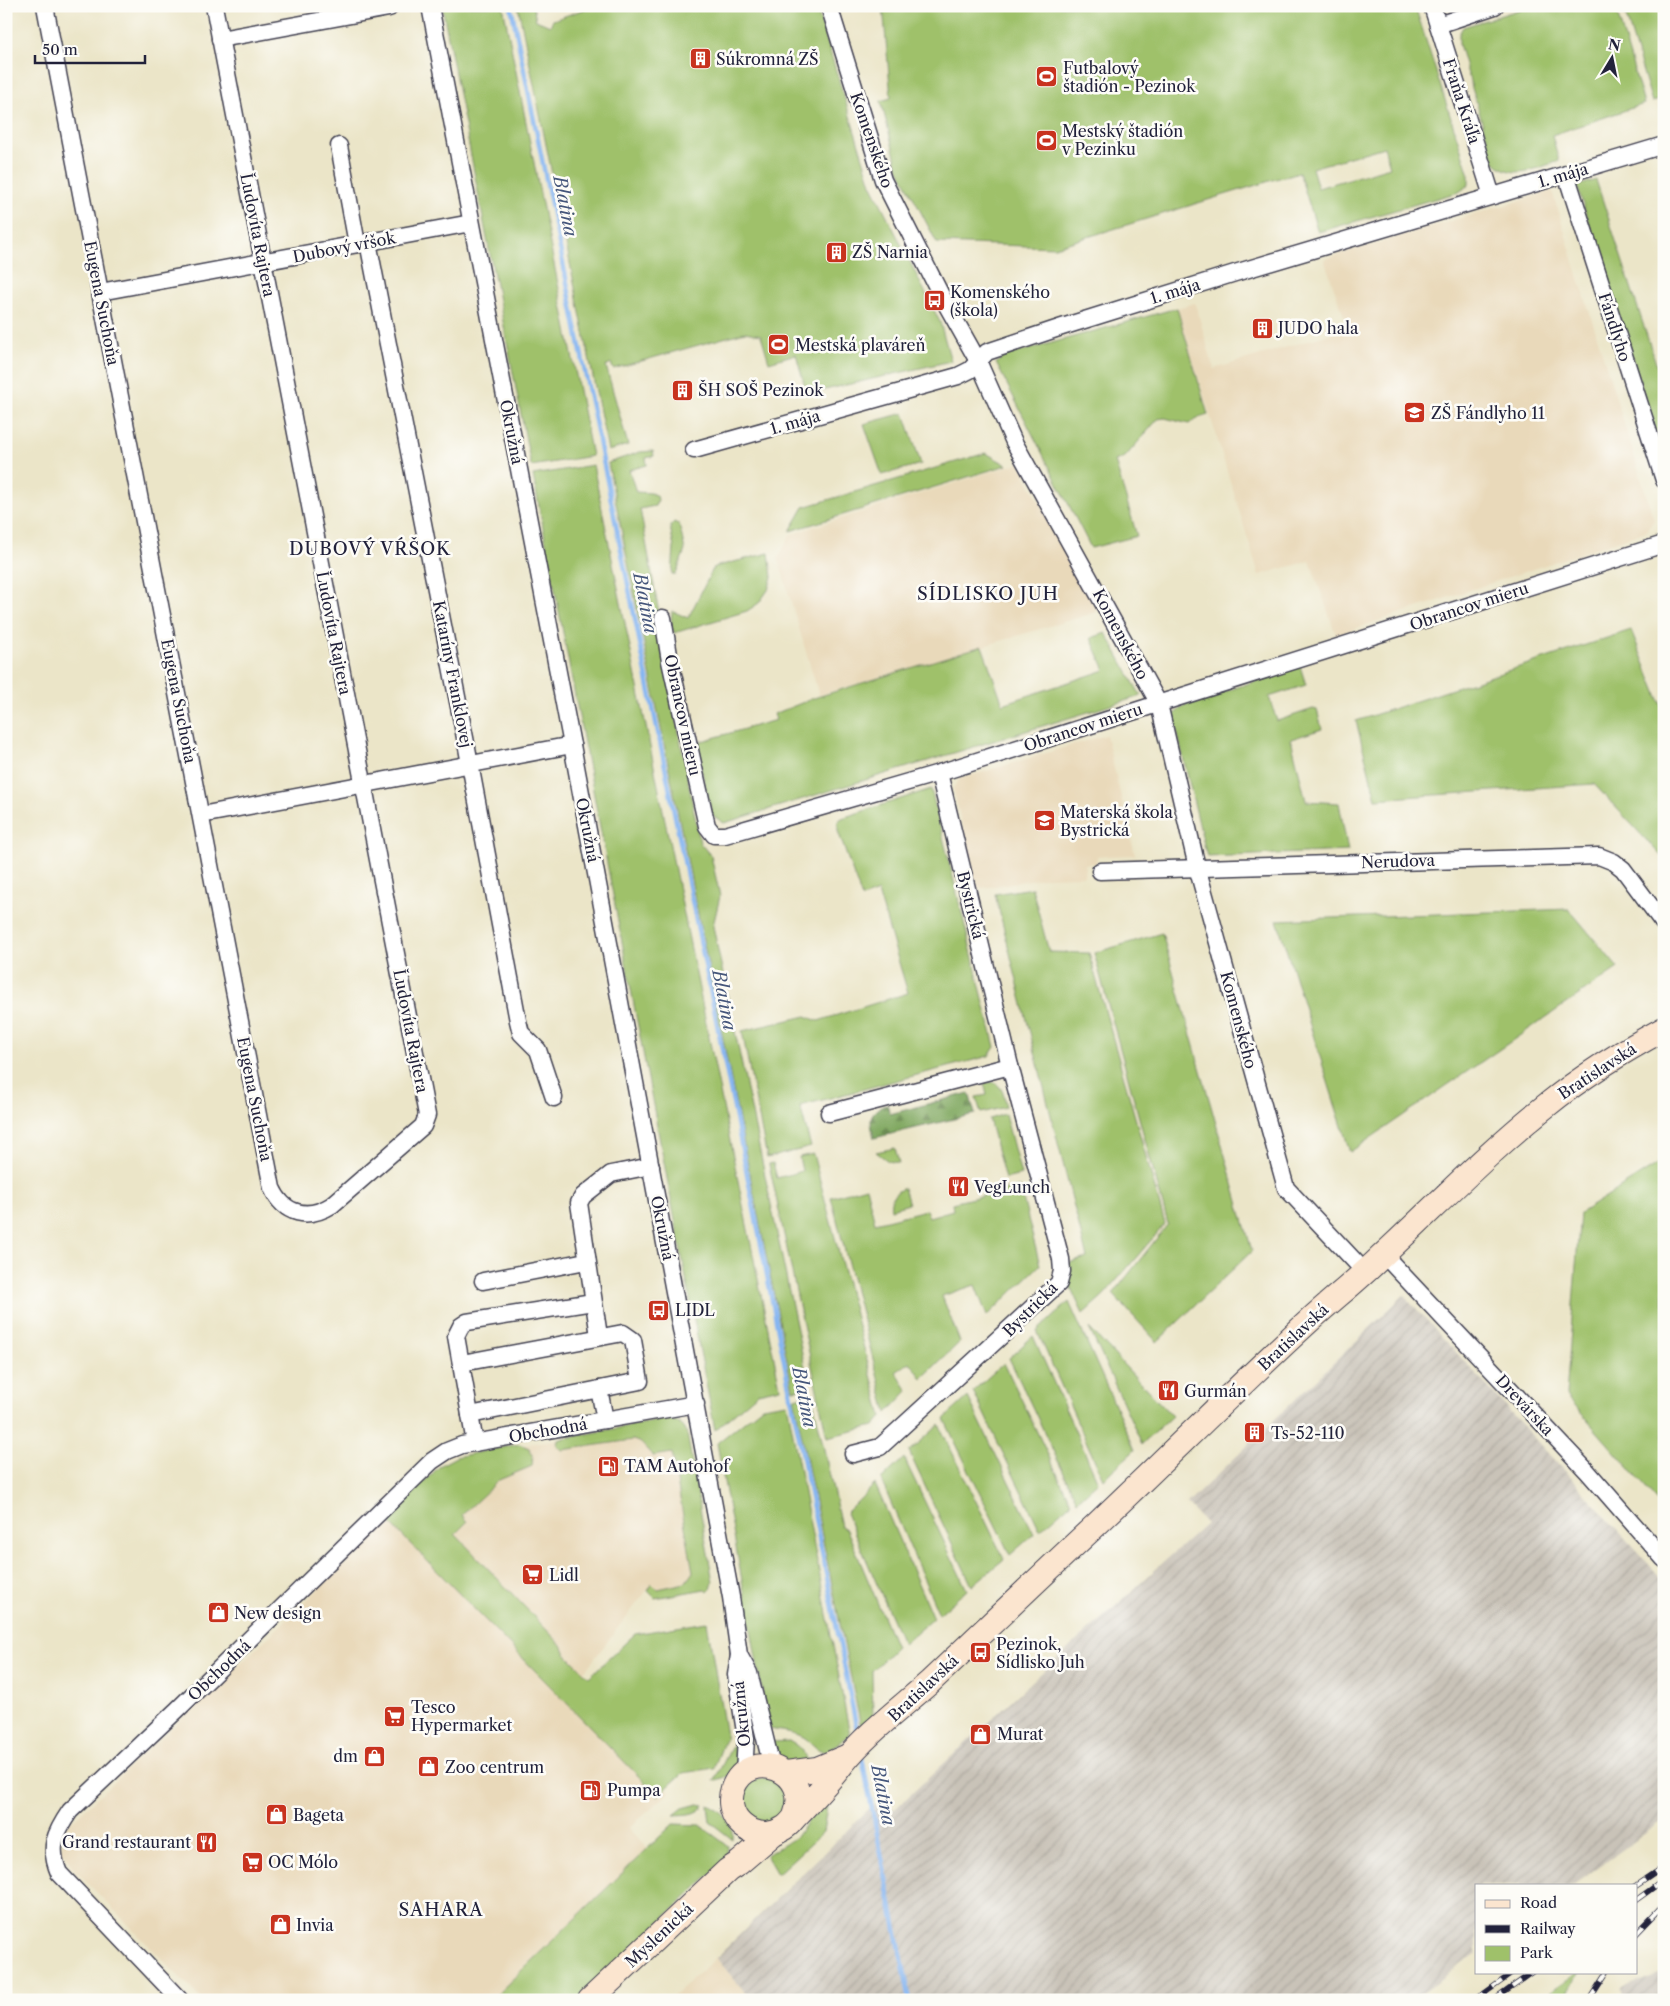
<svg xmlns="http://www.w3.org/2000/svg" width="1670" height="2006" viewBox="0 0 1670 2006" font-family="'Libre Caslon Text',serif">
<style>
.built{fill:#e9d9ba}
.industrial{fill:url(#industrial-furrows)}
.green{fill:#9fc16a;stroke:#607252;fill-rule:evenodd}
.forest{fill:url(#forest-firs);stroke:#50644c}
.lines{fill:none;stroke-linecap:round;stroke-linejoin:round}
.stream{stroke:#86b6f1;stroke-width:4.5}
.street-casing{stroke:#403f50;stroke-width:19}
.secondary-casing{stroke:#403f50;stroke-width:26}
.street{stroke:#fff;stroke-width:16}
.secondary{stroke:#fbe5cf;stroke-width:24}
.rail-casing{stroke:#22223b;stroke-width:5.5}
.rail{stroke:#fdfcf7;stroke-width:4;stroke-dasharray:11;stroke-linecap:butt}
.labels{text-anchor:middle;stroke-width:5;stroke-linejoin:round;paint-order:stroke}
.poi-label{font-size:16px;fill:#22223b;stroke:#fdfcf7;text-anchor:start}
.street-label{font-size:16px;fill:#22223b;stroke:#fdfcf7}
.water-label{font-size:18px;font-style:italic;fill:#45567b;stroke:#fdfcf7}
.neighbourhood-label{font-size:18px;letter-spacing:1px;fill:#22223b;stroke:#fdfcf7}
</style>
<defs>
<pattern id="industrial-furrows" width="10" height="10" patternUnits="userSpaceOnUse" patternTransform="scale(1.25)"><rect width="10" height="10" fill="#c9c3b8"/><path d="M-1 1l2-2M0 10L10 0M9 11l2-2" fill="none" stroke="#aca79f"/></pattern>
<pattern id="forest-firs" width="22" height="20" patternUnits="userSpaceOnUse" patternTransform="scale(1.25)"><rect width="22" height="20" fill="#7fa75e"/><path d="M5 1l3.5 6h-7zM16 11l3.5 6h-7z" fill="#68884f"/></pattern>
</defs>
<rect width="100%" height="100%" fill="#fdfcf7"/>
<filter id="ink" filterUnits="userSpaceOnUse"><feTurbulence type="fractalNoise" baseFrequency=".02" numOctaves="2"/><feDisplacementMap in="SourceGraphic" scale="10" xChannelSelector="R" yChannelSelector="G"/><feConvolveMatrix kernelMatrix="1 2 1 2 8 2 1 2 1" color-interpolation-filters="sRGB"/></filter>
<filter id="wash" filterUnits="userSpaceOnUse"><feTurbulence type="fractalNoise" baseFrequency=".0096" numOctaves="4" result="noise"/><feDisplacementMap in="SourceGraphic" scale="20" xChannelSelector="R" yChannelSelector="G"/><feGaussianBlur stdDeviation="1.12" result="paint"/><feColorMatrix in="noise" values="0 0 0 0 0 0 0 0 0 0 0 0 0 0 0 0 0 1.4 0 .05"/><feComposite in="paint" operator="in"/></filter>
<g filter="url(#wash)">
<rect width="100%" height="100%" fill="#ebe5c8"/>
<!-- built -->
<g class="built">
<path d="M1552,191L1654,520L1647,531L1336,635L1310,561L1259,575L1177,308L1195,303L1214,369L1317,338L1348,328L1324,259Z"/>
<path d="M1019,463L1097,612L819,695L778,558L791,534Z"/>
<path d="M1106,735L1135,855L1097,856L1096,863L1085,864L1084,876L1049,877L982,888L977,886L953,788L960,779Z"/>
<path d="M667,1419L687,1433L713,1582L667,1596L651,1585L571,1689L670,1792L629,1828L651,1852L496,2000H202L73,1868L61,1849L69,1824L279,1627L443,1469L475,1454Z"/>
<path d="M716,1958L752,2000H668Z"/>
</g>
<!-- industrial -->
<g class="industrial">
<path d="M1404,1295L1664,1581V1820L1573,1885H1476V1954L1412,2000H752L716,1958L873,1805L895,1809L1038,1676L1206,1524L1187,1504Z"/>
<path d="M1664,1972V2000H1625L1622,1988Z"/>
</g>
<!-- green -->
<g class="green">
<path d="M442,6H503L592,456L531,466Z"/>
<path d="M518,6H533L536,20L550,26L553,20L594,6H816L871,184L940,322L951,361L807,394L796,354L769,362L761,335L745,332L613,369L611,363L606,366L628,445L608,451Z"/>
<path d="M883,6H1415L1469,175V185L1459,192L1318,232L1299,172L1055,247L937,243L898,168L881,101L891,98ZM1384,147L1390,167L1318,188L1312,168Z"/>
<path d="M1531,6H1615L1644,104L1552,135L1559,161C1537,168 1513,181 1494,162L1459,44V34L1463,27Z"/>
<path d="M1623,6H1664V99L1652,102Z"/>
<path d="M1596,180L1664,388V457L1577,186Z"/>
<path d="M1177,308L1208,415L1195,419L1189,424L1165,418L1158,419L1125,457L1115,461L1137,536L1091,548L996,363L1005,356Z"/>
<path d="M904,413L921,464L882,475L864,424Z"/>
<path d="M653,451L654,456L646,458L647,465L629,470L636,492L651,493L657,496L658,500L655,506L640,509L664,640L662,644L700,843L711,856L720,896L713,926L809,1387L793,1390L608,463L640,452Z"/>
<path d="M986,453L1007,465L790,531L804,507Z"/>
<path d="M593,465L780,1388L758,1393L715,1430L533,475Z"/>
<path d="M674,522L679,524L685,550L676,574H672L674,548L670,526Z"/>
<path d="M769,553L772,577L768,590L759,603L747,611L674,633L671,625L672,611L688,618L714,567Z"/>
<path d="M1631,630L1664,712V859L1594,784L1376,799L1356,721Z"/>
<path d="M1106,633L1141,696L724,823L712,815L695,743L776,720L774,714L814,698L982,646L1003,704L1105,670L1091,638Z"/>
<path d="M1300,666L1306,685L1269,697L1277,721L1313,709L1317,710L1322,729L1291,739L1306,801L1339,803L1348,851L1207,857L1173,715L1185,705Z"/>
<path d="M931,789L995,1047L989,1056L800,1106L811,1147L767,1158L742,1031L806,1016L818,1021L908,993L878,892L862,898L838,831V821L842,818Z"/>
<path d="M1032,888L1049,952L1089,953L1165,1224L1104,1295L1083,1314L1069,1284L1068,1263L1087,1258L995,894Z"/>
<path d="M1569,909L1618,968L1350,1152L1277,920Z"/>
<path d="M1162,933L1252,1251L1157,1342L1113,1294L1168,1224L1094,953Z"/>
<path d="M992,1082C1004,1086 1004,1097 1006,1107L981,1113L976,1097L987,1095L984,1083Z"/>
<path d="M1005,1114L1021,1175L1005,1179L989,1119Z"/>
<path d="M895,1148L899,1163L888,1161L876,1152Z"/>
<path d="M813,1154L882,1417L874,1426L827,1437L769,1164L773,1163L777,1178L802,1171L799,1157Z"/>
<path d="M1664,1160V1508L1566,1396L1580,1213Z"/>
<path d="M866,1187L875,1223L926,1210L929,1217L953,1210L952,1203L1020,1187L1040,1265L987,1316L975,1285L942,1296L960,1342L922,1378L910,1362L896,1372L908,1391L887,1413L831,1197Z"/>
<path d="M904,1188L909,1204L891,1209C889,1198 895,1192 904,1188Z"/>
<path d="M1069,1302L1135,1450L1103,1479L1037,1331Z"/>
<path d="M1089,1328L1172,1416L1142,1444Z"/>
<path d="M1033,1336L1098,1482L1077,1501L1009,1358Z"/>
<path d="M1004,1363L1071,1503L1040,1530L973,1391Z"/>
<path d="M812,1395L841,1526L847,1530L896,1647L872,1671L873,1716L861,1727L794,1398Z"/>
<path d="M968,1397L1034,1534L1010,1555L944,1419Z"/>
<path d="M787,1403L850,1735L825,1752C815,1749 813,1744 805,1738C796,1732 780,1731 769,1729L717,1443L762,1407Z"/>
<path d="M667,1419L678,1422L687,1433L713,1582L711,1589L707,1592L705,1589L655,1598L648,1591L651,1584L658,1589L685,1583L693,1572L672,1453L653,1456L641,1443L633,1440L562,1450L557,1445L558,1440L565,1438Z"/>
<path d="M939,1425L1004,1559L972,1586L909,1452Z"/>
<path d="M519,1444L529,1448L533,1455L532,1466L499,1480L462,1515L467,1522L455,1534L563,1647L566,1654L589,1677L635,1634L707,1622L726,1736L714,1768L683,1773L658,1796L386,1519L441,1465L456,1457Z"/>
<path d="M904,1458L967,1590L939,1614L881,1480Z"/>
<path d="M875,1484L933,1618L903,1644L846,1513Z"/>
<path d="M789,1741L802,1749L809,1766L779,1760L771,1742Z"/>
<path d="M741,1742V1755L731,1775L714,1781L731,1748Z"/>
<circle cx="765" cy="1800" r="22"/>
<path d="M828,1800L823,1832L777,1874L766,1855L796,1837L806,1823Z"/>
<path d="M698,1804L704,1805C698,1816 685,1814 674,1815L683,1808Z"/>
<path d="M708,1805C722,1810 734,1823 732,1839L710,1822Z"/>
<path d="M673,1824L700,1825L728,1846L726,1860L577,2000H491Z"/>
<path d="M1580,1972L1564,2000H1539Z"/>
</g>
<!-- forest -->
<path class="forest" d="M969,1093L975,1114L874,1138C870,1120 867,1112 887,1104L890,1114Z"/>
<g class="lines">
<!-- stream -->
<g class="stream">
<path d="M511,6L734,1108L858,1735"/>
<path d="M861,1753L910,2000"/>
</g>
</g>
</g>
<g filter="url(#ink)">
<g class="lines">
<defs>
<g id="street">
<path d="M45,6L272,1188C284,1215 308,1220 332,1205L423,1126L427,1115L214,6"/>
<path d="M430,6L572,745L731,1597L739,1655L736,1675L746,1738L744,1773"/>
<path d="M829,6L883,180L941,295L978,361L1014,442L1159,704L1197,867L1286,1188L1365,1272"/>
<path d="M1432,6L1492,196"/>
<path d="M1438,25L1495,6"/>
<path d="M220,39L389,8"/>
<path d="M339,146L357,244"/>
<path d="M1566,174L1664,480"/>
<path d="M368,242L467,748L518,1021L521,1033L538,1050L554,1098"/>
<path d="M100,292L471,223"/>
<path d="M694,450L958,376L970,370L987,352L1062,327L1235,273L1664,145"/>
<path d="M663,618L670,661L707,826L714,835H725L939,773L1664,544"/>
<path d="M201,815L572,745"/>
<path d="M1100,871L1599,856L1614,862L1623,869L1664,924"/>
<path d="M829,1113L1010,1066"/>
<path d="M1384,1255L1587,1471L1664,1559"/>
<path d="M483,1281L586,1261"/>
<path d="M599,1336L579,1203L583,1196L611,1174L651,1166"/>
<path d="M462,1363L623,1333L633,1340L640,1381L470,1415"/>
<path d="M599,1389L605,1420"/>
<path d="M475,1443L456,1336L461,1326L467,1322L593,1302"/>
<path d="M853,1454L880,1447L1059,1283L1062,1271L1061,1259L1010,1066L939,773"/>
<path d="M739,1655L749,1673L772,1767"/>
<path d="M180,2000L59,1873C48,1847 55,1833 70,1811L177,1710L432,1461L447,1451L462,1445L696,1404"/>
</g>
<g id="secondary">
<path d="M786,1773L817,1769L848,1756"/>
<path d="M795,1816C814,1770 749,1746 733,1788C729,1800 731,1812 738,1821C749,1834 768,1838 782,1829C789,1826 792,1820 797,1815C813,1798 829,1782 843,1763C865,1735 903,1706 930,1682C986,1629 1041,1576 1097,1524C1168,1457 1237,1387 1309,1321C1333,1299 1359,1279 1382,1256C1437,1205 1488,1152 1547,1105C1583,1076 1623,1051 1664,1029"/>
<path d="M590,2000L728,1870L739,1863L774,1833"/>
</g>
</defs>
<!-- street casing -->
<use href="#street" class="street-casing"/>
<!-- secondary casing -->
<use href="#secondary" class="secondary-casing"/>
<!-- street -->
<use href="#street" class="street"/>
<!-- secondary -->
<use href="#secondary" class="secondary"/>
<defs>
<g id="rail">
<path d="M1636,1886L1664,1867"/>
<path d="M1636,1900L1664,1880"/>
<path d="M1636,1934L1664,1905"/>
<path d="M1475,2000L1514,1972"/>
<path d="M1494,2000L1533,1972"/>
<path d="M1589,2000L1607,1972"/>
</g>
</defs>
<!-- rail casing -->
<use href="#rail" class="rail-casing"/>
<!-- rail -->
<use href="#rail" class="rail"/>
</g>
</g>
<!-- icons -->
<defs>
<symbol id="building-square" viewBox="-11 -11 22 22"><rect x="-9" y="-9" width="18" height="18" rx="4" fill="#c8321e" stroke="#fdfcf7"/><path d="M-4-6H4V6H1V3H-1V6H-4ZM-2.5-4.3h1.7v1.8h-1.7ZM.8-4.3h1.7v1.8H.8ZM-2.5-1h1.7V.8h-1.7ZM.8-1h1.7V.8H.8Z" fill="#fff"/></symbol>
<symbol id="stadium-square" viewBox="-11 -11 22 22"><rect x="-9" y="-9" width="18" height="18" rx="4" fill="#c8321e" stroke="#fdfcf7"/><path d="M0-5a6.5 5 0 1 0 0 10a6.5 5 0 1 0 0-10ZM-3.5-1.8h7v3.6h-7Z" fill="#fff"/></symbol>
<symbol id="bus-square" viewBox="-11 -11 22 22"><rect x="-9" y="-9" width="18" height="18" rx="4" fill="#c8321e" stroke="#fdfcf7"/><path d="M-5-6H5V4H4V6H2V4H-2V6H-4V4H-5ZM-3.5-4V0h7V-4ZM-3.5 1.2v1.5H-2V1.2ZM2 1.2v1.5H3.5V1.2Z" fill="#fff"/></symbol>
<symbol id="school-square" viewBox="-11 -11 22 22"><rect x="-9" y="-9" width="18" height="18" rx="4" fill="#c8321e" stroke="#fdfcf7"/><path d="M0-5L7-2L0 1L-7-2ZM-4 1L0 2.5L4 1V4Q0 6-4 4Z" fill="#fff"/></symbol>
<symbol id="restaurant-square" viewBox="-11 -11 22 22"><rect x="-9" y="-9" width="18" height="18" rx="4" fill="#c8321e" stroke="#fdfcf7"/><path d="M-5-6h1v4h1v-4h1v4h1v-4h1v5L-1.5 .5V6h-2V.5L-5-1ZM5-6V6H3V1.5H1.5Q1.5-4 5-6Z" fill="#fff"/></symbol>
<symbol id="fuel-square" viewBox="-11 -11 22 22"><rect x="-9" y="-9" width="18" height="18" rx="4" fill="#c8321e" stroke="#fdfcf7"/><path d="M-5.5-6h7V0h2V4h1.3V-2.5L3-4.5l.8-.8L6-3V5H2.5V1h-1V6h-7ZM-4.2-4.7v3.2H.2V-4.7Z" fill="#fff"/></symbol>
<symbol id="supermarket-square" viewBox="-11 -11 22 22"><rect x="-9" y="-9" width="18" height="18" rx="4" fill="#c8321e" stroke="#fdfcf7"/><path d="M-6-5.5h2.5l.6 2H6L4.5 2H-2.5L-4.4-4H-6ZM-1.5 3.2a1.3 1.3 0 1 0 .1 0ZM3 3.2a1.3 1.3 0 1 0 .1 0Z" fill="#fff"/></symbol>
<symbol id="shop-square" viewBox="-11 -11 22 22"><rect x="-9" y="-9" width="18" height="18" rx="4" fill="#c8321e" stroke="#fdfcf7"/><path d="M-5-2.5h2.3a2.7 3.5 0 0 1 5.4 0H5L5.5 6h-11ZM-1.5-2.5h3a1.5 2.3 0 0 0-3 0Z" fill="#fff"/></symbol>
</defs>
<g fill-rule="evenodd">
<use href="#building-square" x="688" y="46" width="25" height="25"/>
<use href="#stadium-square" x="1034" y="64" width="25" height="25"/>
<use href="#stadium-square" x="1034" y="128" width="25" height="25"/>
<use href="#building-square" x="824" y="240" width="25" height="25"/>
<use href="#bus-square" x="922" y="288" width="25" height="25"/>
<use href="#building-square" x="1250" y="316" width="25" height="25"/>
<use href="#stadium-square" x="766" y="332" width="25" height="25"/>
<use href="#building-square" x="670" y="378" width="25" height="25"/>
<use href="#school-square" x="1402" y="400" width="25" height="25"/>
<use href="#school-square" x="1032" y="808" width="25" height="25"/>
<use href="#restaurant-square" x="946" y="1174" width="25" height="25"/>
<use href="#bus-square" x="646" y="1298" width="25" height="25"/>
<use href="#restaurant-square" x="1156" y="1378" width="25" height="25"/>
<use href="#building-square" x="1242" y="1420" width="25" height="25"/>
<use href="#fuel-square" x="596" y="1454" width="25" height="25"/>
<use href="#supermarket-square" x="520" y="1562" width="25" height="25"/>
<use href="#shop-square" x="206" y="1600" width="25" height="25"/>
<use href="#bus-square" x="968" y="1640" width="25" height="25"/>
<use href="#supermarket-square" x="382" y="1704" width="25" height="25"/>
<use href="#shop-square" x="968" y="1722" width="25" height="25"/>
<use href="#shop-square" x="362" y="1744" width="25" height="25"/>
<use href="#shop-square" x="416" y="1754" width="25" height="25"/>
<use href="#fuel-square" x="578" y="1778" width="25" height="25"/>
<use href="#shop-square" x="264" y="1802" width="25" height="25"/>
<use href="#restaurant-square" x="194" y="1830" width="25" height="25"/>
<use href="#supermarket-square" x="240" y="1850" width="25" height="25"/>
<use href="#shop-square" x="268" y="1912" width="25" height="25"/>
</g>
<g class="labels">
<!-- poi labels -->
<g class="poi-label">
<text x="716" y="65">Súkromná ZŠ</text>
<text x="1063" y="74">Futbalový<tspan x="1063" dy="18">štadión - Pezinok</tspan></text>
<text x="1062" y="137">Mestský štadión<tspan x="1062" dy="18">v Pezinku</tspan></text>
<text x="852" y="258">ZŠ Narnia</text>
<text x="950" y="298">Komenského<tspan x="950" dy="18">(škola)</tspan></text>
<text x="1278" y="334">JUDO hala</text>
<text x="795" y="351">Mestská plaváreň</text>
<text x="698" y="396">ŠH SOŠ Pezinok</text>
<text x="1431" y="419">ZŠ Fándlyho 11</text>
<text x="1060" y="818">Materská škola<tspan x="1060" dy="18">Bystrická</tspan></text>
<text x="974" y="1193">VegLunch</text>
<text x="675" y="1316">LIDL</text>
<text x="1184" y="1397">Gurmán</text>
<text x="1271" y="1439">Ts-52-110</text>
<text x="624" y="1472">TAM Autohof</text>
<text x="549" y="1581">Lidl</text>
<text x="234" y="1619">New design</text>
<text x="996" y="1650">Pezinok,<tspan x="996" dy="18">Sídlisko Juh</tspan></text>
<text x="411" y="1713">Tesco<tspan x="411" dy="18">Hypermarket</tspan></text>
<text x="997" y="1740">Murat</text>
<text x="358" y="1762" text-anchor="end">dm</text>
<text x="445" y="1773">Zoo centrum</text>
<text x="607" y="1796">Pumpa</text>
<text x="293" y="1821">Bageta</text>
<text x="191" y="1848" text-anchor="end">Grand restaurant</text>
<text x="268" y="1868">OC Mólo</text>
<text x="296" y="1931">Invia</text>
</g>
<!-- street labels -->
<g class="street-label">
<text transform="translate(1462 101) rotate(72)" y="6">Fraňa Kráľa</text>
<text transform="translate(872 140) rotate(71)" y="6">Komenského</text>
<text transform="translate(1563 175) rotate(-16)" y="6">1. mája</text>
<text transform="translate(258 235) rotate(79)" y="6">Ľudovíta Rajtera</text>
<text transform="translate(344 247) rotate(-11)" y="6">Dubový vŕšok</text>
<text transform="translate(1175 291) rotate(-17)" y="6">1. mája</text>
<text transform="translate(102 303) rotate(79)" y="6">Eugena Suchoňa</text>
<text transform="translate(1615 327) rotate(72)" y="6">Fándlyho</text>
<text transform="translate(795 422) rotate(-16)" y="6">1. mája</text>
<text transform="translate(512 432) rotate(79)" y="6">Okružná</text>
<text transform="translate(1469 606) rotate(-18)" y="6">Obrancov mieru</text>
<text transform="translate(334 633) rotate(79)" y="6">Ľudovíta Rajtera</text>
<text transform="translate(1121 634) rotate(62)" y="6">Komenského</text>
<text transform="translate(453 674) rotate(79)" y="6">Kataríny Franklovej</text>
<text transform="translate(179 701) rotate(79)" y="6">Eugena Suchoňa</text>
<text transform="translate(683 715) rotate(78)" y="6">Obrancov mieru</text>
<text transform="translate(1083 727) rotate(-18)" y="6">Obrancov mieru</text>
<text transform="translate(588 830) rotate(79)" y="6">Okružná</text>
<text transform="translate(1398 861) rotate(-2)" y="6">Nerudova</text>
<text transform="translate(971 905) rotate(76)" y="6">Bystrická</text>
<text transform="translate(1239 1020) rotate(75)" y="6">Komenského</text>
<text transform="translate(411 1031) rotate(79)" y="6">Ľudovíta Rajtera</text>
<text transform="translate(1597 1071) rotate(-33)" y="6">Bratislavská</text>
<text transform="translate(255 1099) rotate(79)" y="6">Eugena Suchoňa</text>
<text transform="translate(663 1228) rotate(79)" y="6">Okružná</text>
<text transform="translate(1030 1309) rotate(-45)" y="6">Bystrická</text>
<text transform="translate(1293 1337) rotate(-43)" y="6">Bratislavská</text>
<text transform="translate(1525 1405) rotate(47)" y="6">Drevárska</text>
<text transform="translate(548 1430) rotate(-10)" y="6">Obchodná</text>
<text transform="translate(219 1670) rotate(-44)" y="6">Obchodná</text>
<text transform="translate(923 1688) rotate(-43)" y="6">Bratislavská</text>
<text transform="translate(741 1714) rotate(-96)" y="6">Okružná</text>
<text transform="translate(659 1935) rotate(-43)" y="6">Myslenická</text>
</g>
<!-- water labels -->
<g class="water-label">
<text transform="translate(565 206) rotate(79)" y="6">Blatina</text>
<text transform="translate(645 603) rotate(79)" y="6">Blatina</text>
<text transform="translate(724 1000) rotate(79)" y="6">Blatina</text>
<text transform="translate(804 1397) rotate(79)" y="6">Blatina</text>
<text transform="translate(883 1795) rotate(79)" y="6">Blatina</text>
</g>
<!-- neighbourhood labels -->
<g class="neighbourhood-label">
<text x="370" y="555">DUBOVÝ VŔŠOK</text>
<text x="988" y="600">SÍDLISKO JUH</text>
<text x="441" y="1916">SAHARA</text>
</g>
</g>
<!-- margin -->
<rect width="1670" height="2006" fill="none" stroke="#fdfcf7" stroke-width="25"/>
<!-- legend -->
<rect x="1475" y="1884" width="162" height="90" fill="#fdfcf7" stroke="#a5a5ac"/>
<rect x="1485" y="1900" width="25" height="8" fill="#fbe5cf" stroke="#a5a5ac"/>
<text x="1520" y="1908" font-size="15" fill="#22223b">Road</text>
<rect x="1485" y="1925" width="25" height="8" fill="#22223b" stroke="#a5a5ac"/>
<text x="1520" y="1934" font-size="15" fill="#22223b">Railway</text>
<rect x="1485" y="1946" width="25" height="15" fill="#9fc16a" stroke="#a5a5ac"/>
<text x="1520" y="1958" font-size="15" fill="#22223b">Park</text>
<!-- north arrow -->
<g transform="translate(1612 58) rotate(10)" stroke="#fdfcf7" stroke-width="4" paint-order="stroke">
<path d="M0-4L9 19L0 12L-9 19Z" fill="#22223b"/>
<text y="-8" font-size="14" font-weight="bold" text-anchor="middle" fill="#22223b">N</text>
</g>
<!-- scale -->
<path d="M35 55v8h110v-8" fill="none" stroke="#22223b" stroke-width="2.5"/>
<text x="42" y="55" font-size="15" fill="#22223b" stroke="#fdfcf7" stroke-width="4" paint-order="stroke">50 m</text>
</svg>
